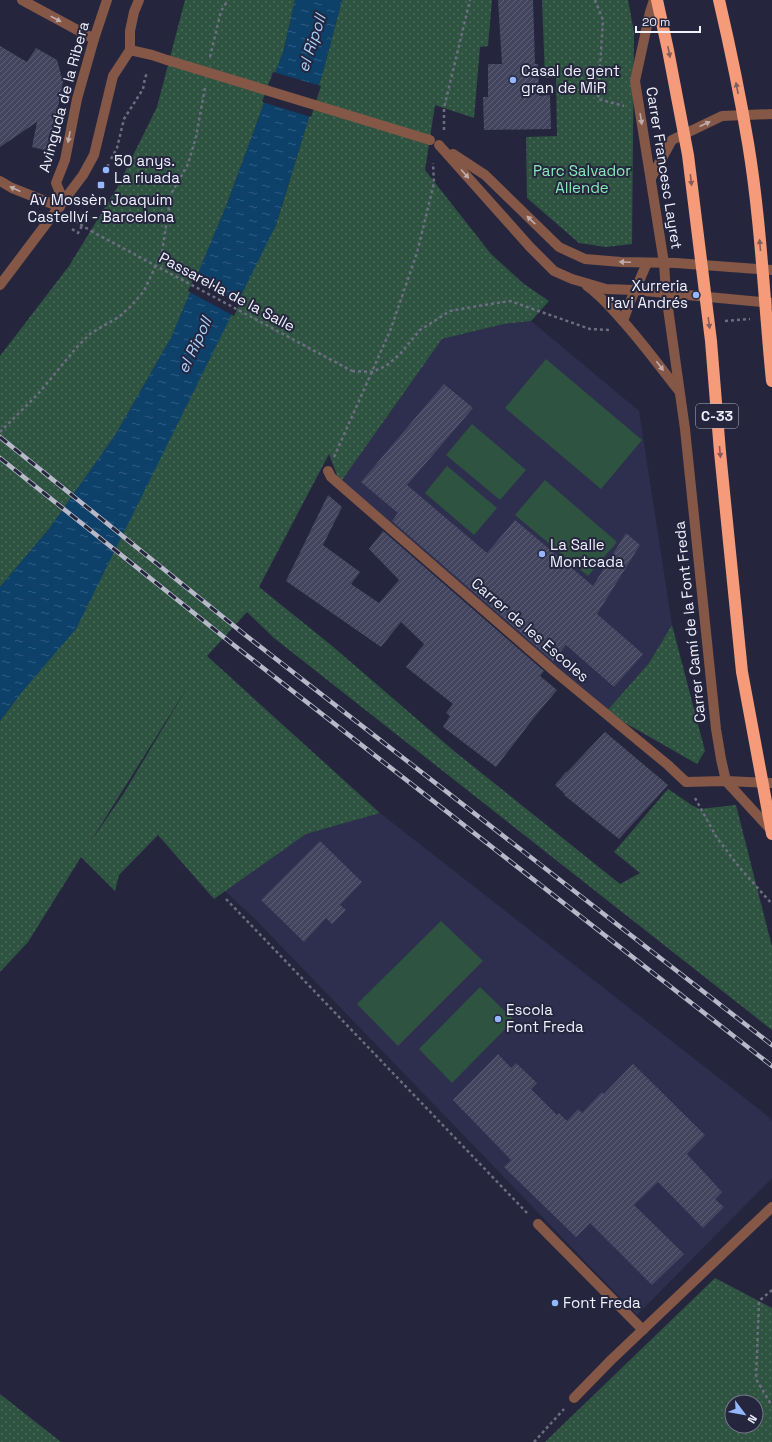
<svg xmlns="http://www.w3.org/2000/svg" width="772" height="1442" viewBox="0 0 772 1442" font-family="'Space Grotesk',sans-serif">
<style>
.built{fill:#2e2f4e}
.grass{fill:url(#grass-dots);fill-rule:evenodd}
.garden{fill:#2e5340}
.water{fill:url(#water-ripples)}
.pier{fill:#25263e}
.building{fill:url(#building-hatch)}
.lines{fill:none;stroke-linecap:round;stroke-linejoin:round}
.path{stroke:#6c6d81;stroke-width:2.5;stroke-dasharray:3 3;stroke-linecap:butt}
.minor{stroke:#845746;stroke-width:10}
.rail-casing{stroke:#b7b9c9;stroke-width:4.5}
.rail{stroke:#25263e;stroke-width:3;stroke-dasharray:9;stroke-linecap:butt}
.path-bridge{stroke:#6c6d81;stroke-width:2.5;stroke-dasharray:3 3;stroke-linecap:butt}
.minor-bridge{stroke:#845746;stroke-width:10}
.highway-bridge{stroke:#f59b79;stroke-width:12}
.oneway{fill:#bfacab}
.oneway2{fill:#835b59}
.poi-dot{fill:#94b7fd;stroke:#25263e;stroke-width:1.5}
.labels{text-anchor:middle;stroke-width:4;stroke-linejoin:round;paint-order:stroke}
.shield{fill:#25263e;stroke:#b2b4c4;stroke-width:1}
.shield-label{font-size:14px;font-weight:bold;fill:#eff1fe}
.poi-label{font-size:15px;fill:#eff1fe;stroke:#25263e;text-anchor:start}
.street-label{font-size:15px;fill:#eff1fe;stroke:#25263e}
.park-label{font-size:15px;fill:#88eab7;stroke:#25263e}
.water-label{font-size:16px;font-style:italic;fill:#a7d0f8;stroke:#25263e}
</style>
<defs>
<pattern id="grass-dots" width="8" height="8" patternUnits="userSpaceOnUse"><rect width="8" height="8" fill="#2e5340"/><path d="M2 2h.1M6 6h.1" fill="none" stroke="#4d6c5d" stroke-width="1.8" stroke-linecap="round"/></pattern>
<pattern id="water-ripples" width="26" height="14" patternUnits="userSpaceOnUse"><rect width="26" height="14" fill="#0d416a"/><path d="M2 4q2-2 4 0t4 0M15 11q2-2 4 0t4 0" fill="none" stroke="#315d80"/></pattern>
<pattern id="building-hatch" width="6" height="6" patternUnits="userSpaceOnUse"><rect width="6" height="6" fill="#43455f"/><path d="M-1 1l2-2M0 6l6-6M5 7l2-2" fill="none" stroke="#5e6077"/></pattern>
</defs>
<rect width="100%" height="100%" fill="#25263e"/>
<!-- built -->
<g class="built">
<path d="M531,321L639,411L672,625L649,663L606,712L340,483L442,339L504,324Z"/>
<path d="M380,813L770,1118L772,1121V1178L637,1315L256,920L225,891L306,834Z"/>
</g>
<!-- grass -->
<g class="grass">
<path d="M185,0H295L284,49L227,204L172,336L116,434L49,529L0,587V356L69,266L118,186L157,107Z"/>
<path d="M342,0H492L488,46L480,47L474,118L435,105L425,170L491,254L524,284L549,301L531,321L504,324L442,339L340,483L329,454L259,587L331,645L454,751L620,884L640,873L614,852L668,789L693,806L700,809L736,805L772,947V1030L274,638L247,612L207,656L380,813L306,834L214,899L158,835L119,875L115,891L81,857L28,942L0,972V721L21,693L276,225L324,68ZM190,683L124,793L89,844Z"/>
<path d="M542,0H628L634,32L632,244L606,247L579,243L527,198L526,137L557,136L556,78H545Z"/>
<path d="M672,625L705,751L697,764L606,712L649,663Z"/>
<path d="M715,1278L772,1308V1442H545ZM732,1402H756V1426H732Z"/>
<path d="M0,1394L61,1442H0Z"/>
</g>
<!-- garden -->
<g class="garden">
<path d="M546,359L642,440L601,489L505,408Z"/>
<path d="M472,424L526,470L500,500L446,455Z"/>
<path d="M447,466L497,508L474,535L425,493Z"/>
<path d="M545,480L617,542L588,576L515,515Z"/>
<path d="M441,921L483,961L398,1046L357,1004Z"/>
<path d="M480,987L514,1020L452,1083L419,1049Z"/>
</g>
<!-- water -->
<path class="water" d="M295,0H342L324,68L276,225L76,629L21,693L0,721V587L49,529L116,434L172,336L227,204L284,49Z"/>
<!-- pier -->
<g class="pier">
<path d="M273,72L321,86L311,117L262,102Z"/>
<path d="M194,278L240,303L234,316L188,291Z"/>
</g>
<!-- building -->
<g class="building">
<path d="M498,0H533L535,64H538L539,96L550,95L551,129L484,130L483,97H488V64H502Z"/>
<path d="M0,46L27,62L36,48L57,60L63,82L49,151L32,147L37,122L0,147Z"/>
<path d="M444,384L473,408L407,485L487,553L515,520L593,586L626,533L640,545L597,614L643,654L614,687L566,645L553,661L392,521L398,513L361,482Z"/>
<path d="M328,495L342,507L323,545L360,572L351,584L379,603L399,580L369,549L383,531L544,671L540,676L557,690L536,715L496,767L443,727L450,716L446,713L453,704L406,667L424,644L401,622L381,647L286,581Z"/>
<path d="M605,732L668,785L619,839L564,795L565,794L555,785L566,772H567Z"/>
<path d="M320,841L362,882L340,905L346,910L332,924L326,918L304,942L261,900Z"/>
<path d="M498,1054L511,1068L516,1063L537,1083L531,1089L557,1115L559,1113L567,1121L578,1109L582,1113L602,1092L604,1094L633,1064L705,1135L687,1154L722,1192L715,1199L724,1207L703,1228L658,1182L634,1205L684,1254L652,1285L590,1223L576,1237L504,1167L511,1160L453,1100Z"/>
</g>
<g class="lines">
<!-- path -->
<g class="path">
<path d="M595,0L603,20L598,99L624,106"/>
<path d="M210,57L221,11L228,0"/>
<path d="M444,130V108L470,0"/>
<path d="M111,159L117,148L124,119L143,89L145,78L147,73"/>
<path d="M108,164V174"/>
<path d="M70,218L91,231"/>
<path d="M72,229L78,233L82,226"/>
<path d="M725,321L750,319"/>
<path d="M352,371L372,372L386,366L400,354L420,330L450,311L478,306L510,301L590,329L610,330"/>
<path d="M0,432L38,394L77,347L91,333L119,317L132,305L144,291L162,252L171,194L188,164L196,137L205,88"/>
<path d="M334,457L390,331L417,253L434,183L433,163"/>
<path d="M695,798L717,838L740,868L772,904"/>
<path d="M226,899L528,1214"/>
<path d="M772,1290L759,1301L756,1379L772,1406"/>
<path d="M534,1442L564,1409"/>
</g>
<!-- minor -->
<g class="minor">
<path d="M22,0L94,39"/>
<path d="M654,0L650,12L635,81L664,263L666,294L685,429L716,729L721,759L726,781L772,831"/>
<path d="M130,50L152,55L167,60"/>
<path d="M439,145L530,247L554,271L572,279L606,289L634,290L772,303"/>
<path d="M453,154L485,175L559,247L585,259L621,262L676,263L772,270"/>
<path d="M651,178L672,140L722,116L772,114"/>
<path d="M0,181L12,188L60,207"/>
<path d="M64,202L56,183L65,160L77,99L94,39L107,0"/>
<path d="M0,285L83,175L94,155L113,76L130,50V31L134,12L139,0"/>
<path d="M587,286C600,295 610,307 621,319C642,342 660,367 679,391"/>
<path d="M623,321L630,302L647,263"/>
<path d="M328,471L331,477L554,671L668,765L686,782L726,781L772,783"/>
<path d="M538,1224L643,1330"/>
<path d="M574,1398L612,1359L772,1207"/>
</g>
<defs>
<g id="rail">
<path d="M0,437L244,634L772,1045"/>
<path d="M0,458L235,646L772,1066"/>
</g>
</defs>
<!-- rail casing -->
<use href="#rail" class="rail-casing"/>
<!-- rail -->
<use href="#rail" class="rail"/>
<!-- path-bridge -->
<path class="path-bridge" d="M91,231L352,371"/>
<!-- minor-bridge -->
<path class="minor-bridge" d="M167,60L430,140"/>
<!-- highway-bridge -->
<g class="highway-bridge">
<path d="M657,0L668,50L688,155L711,341L720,452L742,672L772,834"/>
<path d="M719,0C730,47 740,95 748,143C761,221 764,302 772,381"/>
</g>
</g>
<!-- one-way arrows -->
<defs><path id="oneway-solid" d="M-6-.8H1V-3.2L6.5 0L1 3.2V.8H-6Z"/></defs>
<g class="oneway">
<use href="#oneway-solid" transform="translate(56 19) rotate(28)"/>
<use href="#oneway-solid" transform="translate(641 119) rotate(81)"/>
<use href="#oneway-solid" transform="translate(705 124) rotate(-25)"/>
<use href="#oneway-solid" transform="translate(69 137) rotate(101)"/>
<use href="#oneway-solid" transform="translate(465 174) rotate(48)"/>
<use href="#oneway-solid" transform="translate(15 189) rotate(-156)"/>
<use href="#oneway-solid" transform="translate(531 220) rotate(-136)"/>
<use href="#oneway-solid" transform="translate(625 262) rotate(-177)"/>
<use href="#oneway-solid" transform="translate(660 366) rotate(53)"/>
</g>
<g class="oneway2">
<use href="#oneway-solid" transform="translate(669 52) rotate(79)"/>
<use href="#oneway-solid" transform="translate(737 88) rotate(-101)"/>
<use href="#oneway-solid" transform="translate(691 180) rotate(83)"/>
<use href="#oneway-solid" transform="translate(760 245) rotate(-95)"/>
<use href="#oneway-solid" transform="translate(709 323) rotate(82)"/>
<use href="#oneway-solid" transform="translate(720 452) rotate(85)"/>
</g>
<!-- markers -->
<g class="poi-dot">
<circle cx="513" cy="80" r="4"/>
<circle cx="106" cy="170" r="4"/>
<rect x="97" y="181" width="8" height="8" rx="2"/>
<circle cx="696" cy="295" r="4"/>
<circle cx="542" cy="554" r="4"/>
<circle cx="498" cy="1019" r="4"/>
<circle cx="555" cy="1303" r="4"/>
</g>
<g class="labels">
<!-- shield labels -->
<rect class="shield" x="696" y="404" width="42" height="24" rx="3"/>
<g class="shield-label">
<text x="717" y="421">C-33</text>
</g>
<!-- poi labels -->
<g class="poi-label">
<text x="521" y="76">Casal de gent<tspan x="521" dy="17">gran de MiR</tspan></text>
<text x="114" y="166">50 anys.<tspan x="114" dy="17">La riuada</tspan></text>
<text x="101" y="205" text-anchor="middle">Av Mossèn Joaquim<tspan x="101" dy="17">Castellví - Barcelona</tspan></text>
<text x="688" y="291" text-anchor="end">Xurreria<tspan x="688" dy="17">l'avi Andrés</tspan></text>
<text x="550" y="550">La Salle<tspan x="550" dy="17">Montcada</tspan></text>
<text x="506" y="1015">Escola<tspan x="506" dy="17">Font Freda</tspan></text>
<text x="563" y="1308">Font Freda</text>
</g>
<!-- street labels -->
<g class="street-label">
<text transform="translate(64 97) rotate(-75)" y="5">Avinguda de la Ribera</text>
<text transform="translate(664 168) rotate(81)" y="5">Carrer Francesc Layret</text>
<text transform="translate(227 292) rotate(28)" y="5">Passarel·la de la Salle</text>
<text transform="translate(690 622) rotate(-96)" y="5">Carrer Camí de la Font Freda</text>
<text transform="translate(530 630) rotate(41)" y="5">Carrer de les Escoles</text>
</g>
<!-- park labels -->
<g class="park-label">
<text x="582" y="176">Parc Salvador<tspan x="582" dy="17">Allende</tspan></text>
</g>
<!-- water labels -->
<g class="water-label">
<text transform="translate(311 43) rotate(-72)" y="6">el Ripoll</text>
<text transform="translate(194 345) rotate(-65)" y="6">el Ripoll</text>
</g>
</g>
<!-- north arrow -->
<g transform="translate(744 1414) rotate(122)"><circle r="19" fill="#25263e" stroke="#76778b"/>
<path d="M0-3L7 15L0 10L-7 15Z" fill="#94b7fd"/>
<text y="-6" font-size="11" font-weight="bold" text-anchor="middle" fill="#eff1fe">N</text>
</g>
<!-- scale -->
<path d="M636 26v6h64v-6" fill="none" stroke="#eff1fe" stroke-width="2"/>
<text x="642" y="26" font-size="12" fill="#eff1fe" stroke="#25263e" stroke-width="3" paint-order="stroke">20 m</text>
</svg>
